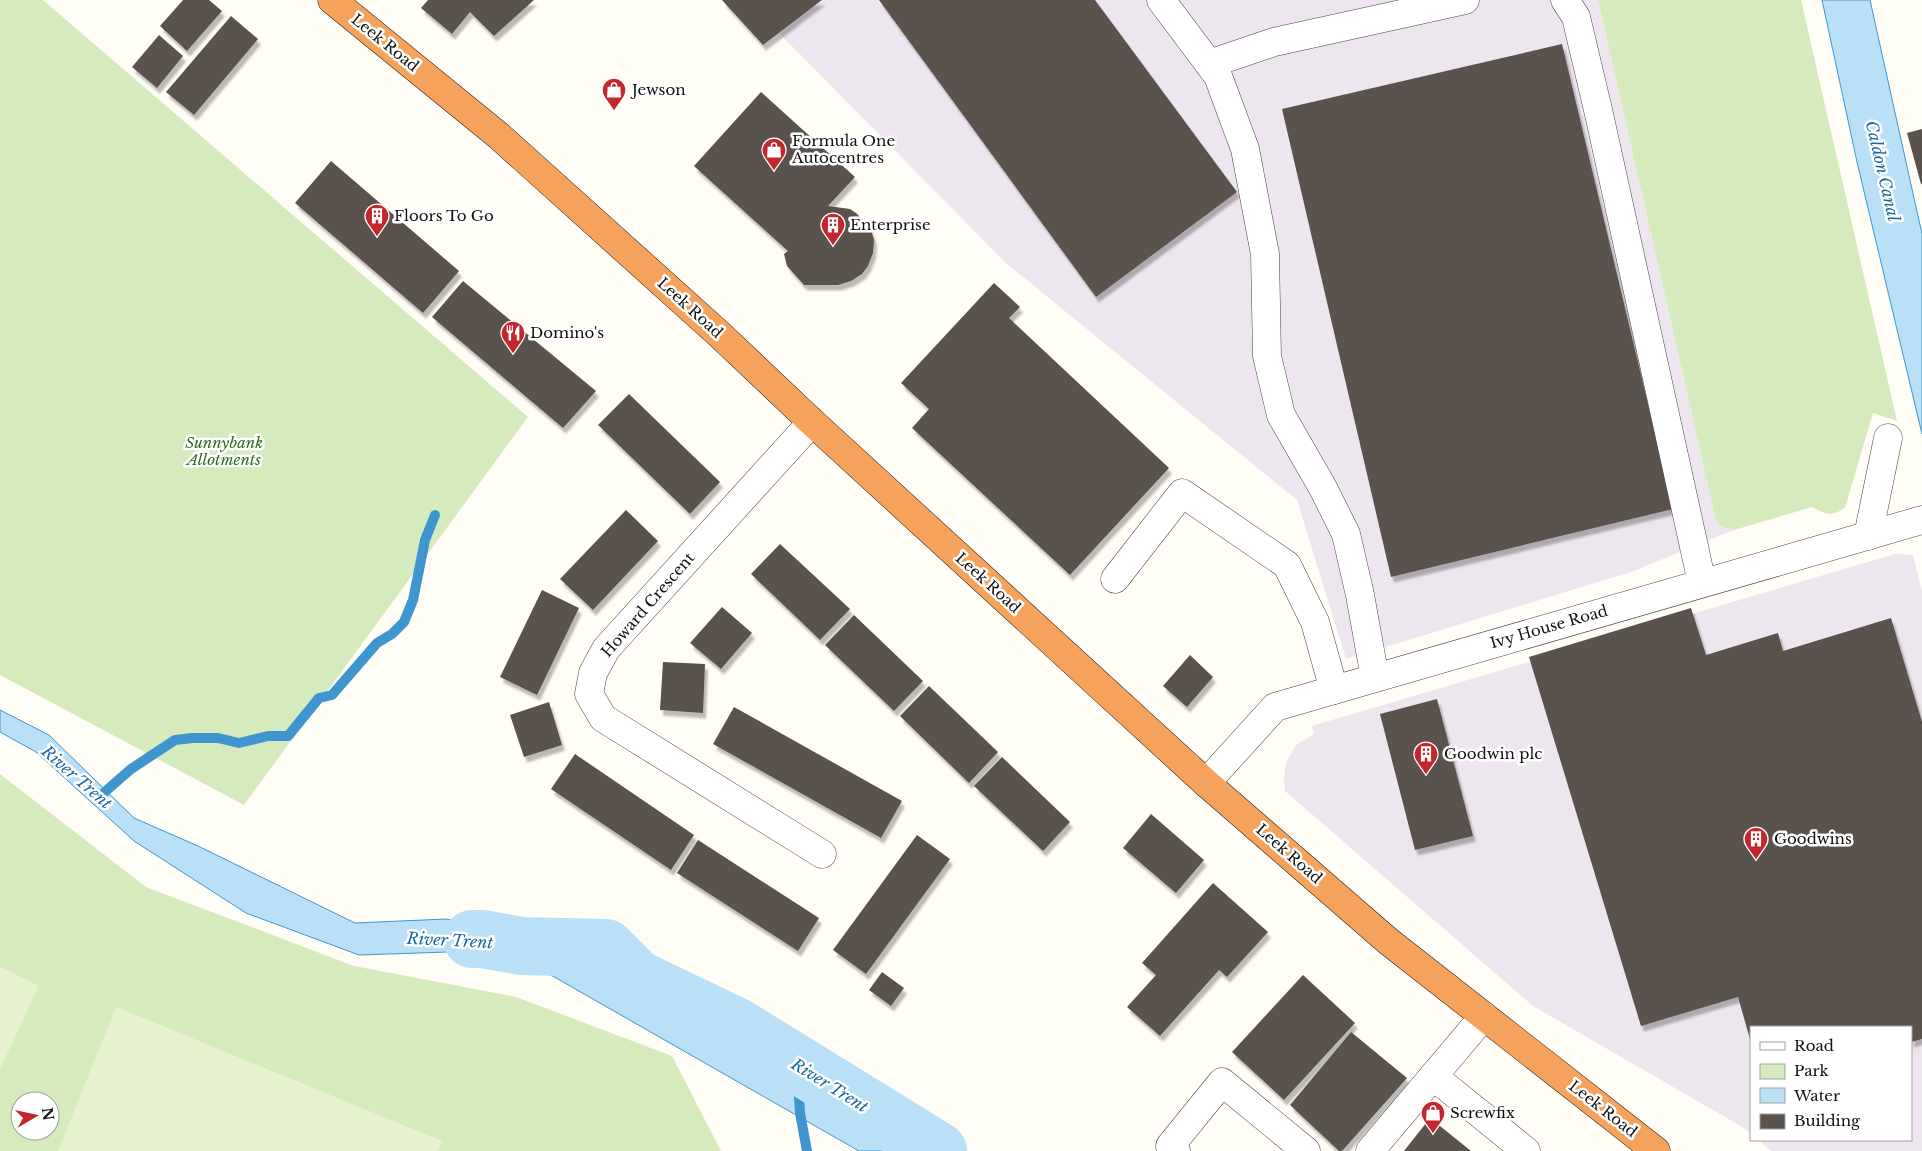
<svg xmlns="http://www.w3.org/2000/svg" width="1922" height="1151" viewBox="0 0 1922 1151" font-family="'Libre Baskerville',serif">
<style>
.industrial{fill:#eee6ef}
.green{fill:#d5ebbd;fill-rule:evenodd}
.pitch{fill:#e6f2cf}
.water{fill:#b9e0f7;stroke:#3f96cf}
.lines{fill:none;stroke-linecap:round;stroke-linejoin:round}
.stream{stroke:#3f96cf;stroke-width:10}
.river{stroke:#b9e0f7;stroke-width:58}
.building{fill:#5a524d;filter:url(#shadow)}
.minor-casing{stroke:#444;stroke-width:29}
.highway-casing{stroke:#222;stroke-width:29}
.minor{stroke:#fff;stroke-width:28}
.highway{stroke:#f5a25d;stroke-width:28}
.labels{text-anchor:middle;stroke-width:5;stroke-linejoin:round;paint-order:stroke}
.street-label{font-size:15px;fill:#111;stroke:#fff}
.poi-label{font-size:15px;fill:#111;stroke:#fff;text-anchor:start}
.park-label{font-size:15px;font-style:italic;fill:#2f6b1f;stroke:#fff}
.water-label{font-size:16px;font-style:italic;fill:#1768a6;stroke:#fff}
</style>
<defs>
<filter id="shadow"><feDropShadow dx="3" dy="5.5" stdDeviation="1" flood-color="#0004"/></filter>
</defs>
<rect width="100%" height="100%" fill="#fffdf5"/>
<!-- industrial -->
<g class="industrial">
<path d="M822,0H1598L1716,521L1721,527L1734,530L1631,572L1346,659L1297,500L1006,263L779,33Z"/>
<path d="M1895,554L1913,555L1922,592V1151H1771L1758,1140H1911V1027H1751V1134L1744,1128L1533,1006L1285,791L1284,778L1286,762L1296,745L1314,734L1312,726Z"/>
</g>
<!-- green -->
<g class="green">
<path d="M0,0H43L528,417L244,805L0,675Z"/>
<path d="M1598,0H1801L1897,421L1873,413L1845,508C1829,517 1828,515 1812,507L1734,530L1721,527L1716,521Z"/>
<path d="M0,774L146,887L354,966L516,997L672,1056L721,1151H0ZM20,1101H50V1131H20Z"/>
</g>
<!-- pitch -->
<g class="pitch">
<path d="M0,967L39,986L0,1069Z"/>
<path d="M116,1007L442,1141L438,1151H58Z"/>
</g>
<!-- water -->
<g class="water">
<path d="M1822,0H1870L1922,234V434L1857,162Z"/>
<path d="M0,710L49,735L134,818L198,846L355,923L446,919L534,938L898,1151H859L507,950L359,955L246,913L134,841L36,752L0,732Z"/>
</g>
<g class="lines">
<!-- stream -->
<g class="stream">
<path d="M99,797L131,769L175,740L192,738H218L239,743L268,736H288L319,698L332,695L377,643L392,634L404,622L413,600L425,540L435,515"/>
<path d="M797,1065L800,1113L807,1151"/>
</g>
<!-- river -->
<path class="river" d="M472,939H483L521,946L606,948L637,979L737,1027L938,1151"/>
</g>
<!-- building -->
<g class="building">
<path d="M183,0H209L222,11L187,51L160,26Z"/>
<path d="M428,0H534L494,36L470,12L452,34L421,8Z"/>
<path d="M722,0H822L763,45Z"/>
<path d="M879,0H1095L1237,192L1096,297Z"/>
<path d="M231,16L258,39L194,115L166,92Z"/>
<path d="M159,35L183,56L157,88L132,67Z"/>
<path d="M1562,44L1673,509L1391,577L1282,109Z"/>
<path d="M761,92L855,177L828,206L850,209L856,213L870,227L874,240L873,253L868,266L862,274L851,281L838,285H804L787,266L784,254L788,251L694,166Z"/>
<path d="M1922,129V184H1921L1907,133Z"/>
<path d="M331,161L459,271L423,313L295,203Z"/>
<path d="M463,281L596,391L563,428L432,317Z"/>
<path d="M994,283L1020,307L1009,318L1169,468L1070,575L912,428L929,409L901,383Z"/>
<path d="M629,394L720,482L690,514L598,425Z"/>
<path d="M626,510L658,541L593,610L560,579Z"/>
<path d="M780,544L850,609L820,640L751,574Z"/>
<path d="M542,590L579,608L537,695L500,677Z"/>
<path d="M722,607L752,633L721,669L690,643Z"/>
<path d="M1691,608L1706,655L1778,633L1783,651L1891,618L1922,722V1039L1911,1042V1027H1751L1750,1039L1738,997L1641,1026L1529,657Z"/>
<path d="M854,615L923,681L894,711L825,645Z"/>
<path d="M1190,655L1213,677L1187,707L1163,686Z"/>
<path d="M663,662L705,664L703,713L660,710Z"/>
<path d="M929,686L998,752L969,783L900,716Z"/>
<path d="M1437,699L1473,836L1415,850L1380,714Z"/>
<path d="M549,702L562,745L524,757L510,715Z"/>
<path d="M734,707L902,801L881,838L713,744Z"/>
<path d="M575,754L694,835L671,870L551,789Z"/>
<path d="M1002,757L1070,822L1043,851L974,786Z"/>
<path d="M1151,814L1204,860L1176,893L1123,848Z"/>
<path d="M917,835L950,859L866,974L833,950Z"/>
<path d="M698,840L819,918L798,951L677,873Z"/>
<path d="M1213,883L1268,932L1227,977L1219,970L1160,1036L1127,1007L1156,975L1142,963Z"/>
<path d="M882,972L904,988L891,1006L869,990Z"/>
<path d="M1303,975L1355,1023L1284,1100L1232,1052Z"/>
<path d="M1351,1032L1407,1078L1342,1151H1339L1290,1105Z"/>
<path d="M1430,1118L1471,1151H1404Z"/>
</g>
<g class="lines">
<defs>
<g id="minor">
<path d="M1161,0L1218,76L1245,149L1265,254L1267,356L1281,415L1323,488L1346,534L1360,595L1375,678"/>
<path d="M1565,0L1576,17L1599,114L1702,583"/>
<path d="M1209,64L1274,42L1465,0"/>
<path d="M812,422L606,649L593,673L589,694L603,718L822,854"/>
<path d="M1868,536L1888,438"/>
<path d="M1115,579L1182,493L1287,565L1315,622L1334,690"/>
<path d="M1206,783L1275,707L1922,520"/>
<path d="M1433,1076L1526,1151"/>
<path d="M1176,1151L1170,1146L1222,1082L1306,1151"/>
<path d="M1370,1151L1484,1016"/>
</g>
<path id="highway" d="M332,0L499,136L719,334L812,422L1206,783L1388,941L1656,1151"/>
</defs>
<!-- minor casing -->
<use href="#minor" class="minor-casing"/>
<!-- highway casing -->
<use href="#highway" class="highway-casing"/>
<!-- minor -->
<use href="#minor" class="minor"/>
<!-- highway -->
<use href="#highway" class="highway"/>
</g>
<!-- icons -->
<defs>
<symbol id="shop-pin" viewBox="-11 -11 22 30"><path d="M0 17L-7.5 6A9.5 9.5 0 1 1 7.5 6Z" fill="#c4262e" stroke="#fff"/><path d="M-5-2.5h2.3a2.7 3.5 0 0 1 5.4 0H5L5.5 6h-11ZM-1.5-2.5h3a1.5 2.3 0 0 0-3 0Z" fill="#fff"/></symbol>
<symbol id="building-pin" viewBox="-11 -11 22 30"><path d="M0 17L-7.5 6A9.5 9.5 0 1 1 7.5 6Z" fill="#c4262e" stroke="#fff"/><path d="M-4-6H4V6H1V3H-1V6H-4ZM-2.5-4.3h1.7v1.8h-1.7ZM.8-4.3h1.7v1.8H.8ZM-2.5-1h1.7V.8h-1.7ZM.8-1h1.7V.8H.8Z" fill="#fff"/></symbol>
<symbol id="restaurant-pin" viewBox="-11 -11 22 30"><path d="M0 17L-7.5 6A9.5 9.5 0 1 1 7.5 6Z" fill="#c4262e" stroke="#fff"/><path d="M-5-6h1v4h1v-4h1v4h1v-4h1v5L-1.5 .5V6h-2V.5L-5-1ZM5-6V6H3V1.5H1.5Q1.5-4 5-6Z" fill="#fff"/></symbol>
</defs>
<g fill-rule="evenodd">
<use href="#shop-pin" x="600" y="76" width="28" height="38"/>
<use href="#shop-pin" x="760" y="136" width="28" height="38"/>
<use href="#building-pin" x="363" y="202" width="28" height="38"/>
<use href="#building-pin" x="819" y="211" width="28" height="38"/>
<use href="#restaurant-pin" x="499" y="319" width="28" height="38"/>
<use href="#building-pin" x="1412" y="740" width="28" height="38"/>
<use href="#building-pin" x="1742" y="825" width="28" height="38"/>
<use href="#shop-pin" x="1419" y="1099" width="28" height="38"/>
</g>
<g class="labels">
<!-- street labels -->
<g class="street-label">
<text transform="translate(385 43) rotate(39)" y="5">Leek Road</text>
<text transform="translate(690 308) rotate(42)" y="5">Leek Road</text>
<text transform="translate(988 583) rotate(42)" y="5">Leek Road</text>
<text transform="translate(648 605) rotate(-49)" y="5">Howard Crescent</text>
<text transform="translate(1549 627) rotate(-16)" y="5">Ivy House Road</text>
<text transform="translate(1289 854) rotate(41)" y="5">Leek Road</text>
<text transform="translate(1603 1109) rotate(38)" y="5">Leek Road</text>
</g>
<!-- poi labels -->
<g class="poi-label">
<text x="632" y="95">Jewson</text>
<text x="792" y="146">Formula One<tspan x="792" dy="17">Autocentres</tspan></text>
<text x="394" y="221">Floors To Go</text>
<text x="850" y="230">Enterprise</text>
<text x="530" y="338">Domino's</text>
<text x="1444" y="759">Goodwin plc</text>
<text x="1774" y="844">Goodwins</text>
<text x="1450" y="1118">Screwfix</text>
</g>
<!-- park labels -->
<g class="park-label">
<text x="224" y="448">Sunnybank<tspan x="224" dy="17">Allotments</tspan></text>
</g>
<!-- water labels -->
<g class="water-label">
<text transform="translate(1883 171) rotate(77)" y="6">Caldon Canal</text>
<text transform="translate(77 777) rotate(41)" y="6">River Trent</text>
<text transform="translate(450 940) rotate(3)" y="6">River Trent</text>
<text transform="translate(830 1085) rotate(32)" y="6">River Trent</text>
</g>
</g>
<!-- legend -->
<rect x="1750" y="1026" width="162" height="115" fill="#ffffff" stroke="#a0a0a0"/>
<rect x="1760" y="1042" width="25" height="8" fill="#ffffff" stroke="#a0a0a0"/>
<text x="1794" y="1051" font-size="15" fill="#111111">Road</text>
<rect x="1760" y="1064" width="25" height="15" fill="#d5ebbd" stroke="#a0a0a0"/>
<text x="1794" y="1076" font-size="15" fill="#111111">Park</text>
<rect x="1760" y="1088" width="25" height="15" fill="#b9e0f7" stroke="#a0a0a0"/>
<text x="1794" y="1101" font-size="15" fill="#111111">Water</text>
<rect x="1760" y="1114" width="25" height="15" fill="#5a524d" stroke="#a0a0a0"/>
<text x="1794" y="1126" font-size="15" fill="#111111">Building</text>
<!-- north arrow -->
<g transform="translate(35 1116) rotate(81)"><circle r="24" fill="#ffffff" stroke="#a0a0a0"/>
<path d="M0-4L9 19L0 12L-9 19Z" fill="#c4262e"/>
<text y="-8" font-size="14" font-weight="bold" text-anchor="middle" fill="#111111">N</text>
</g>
</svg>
